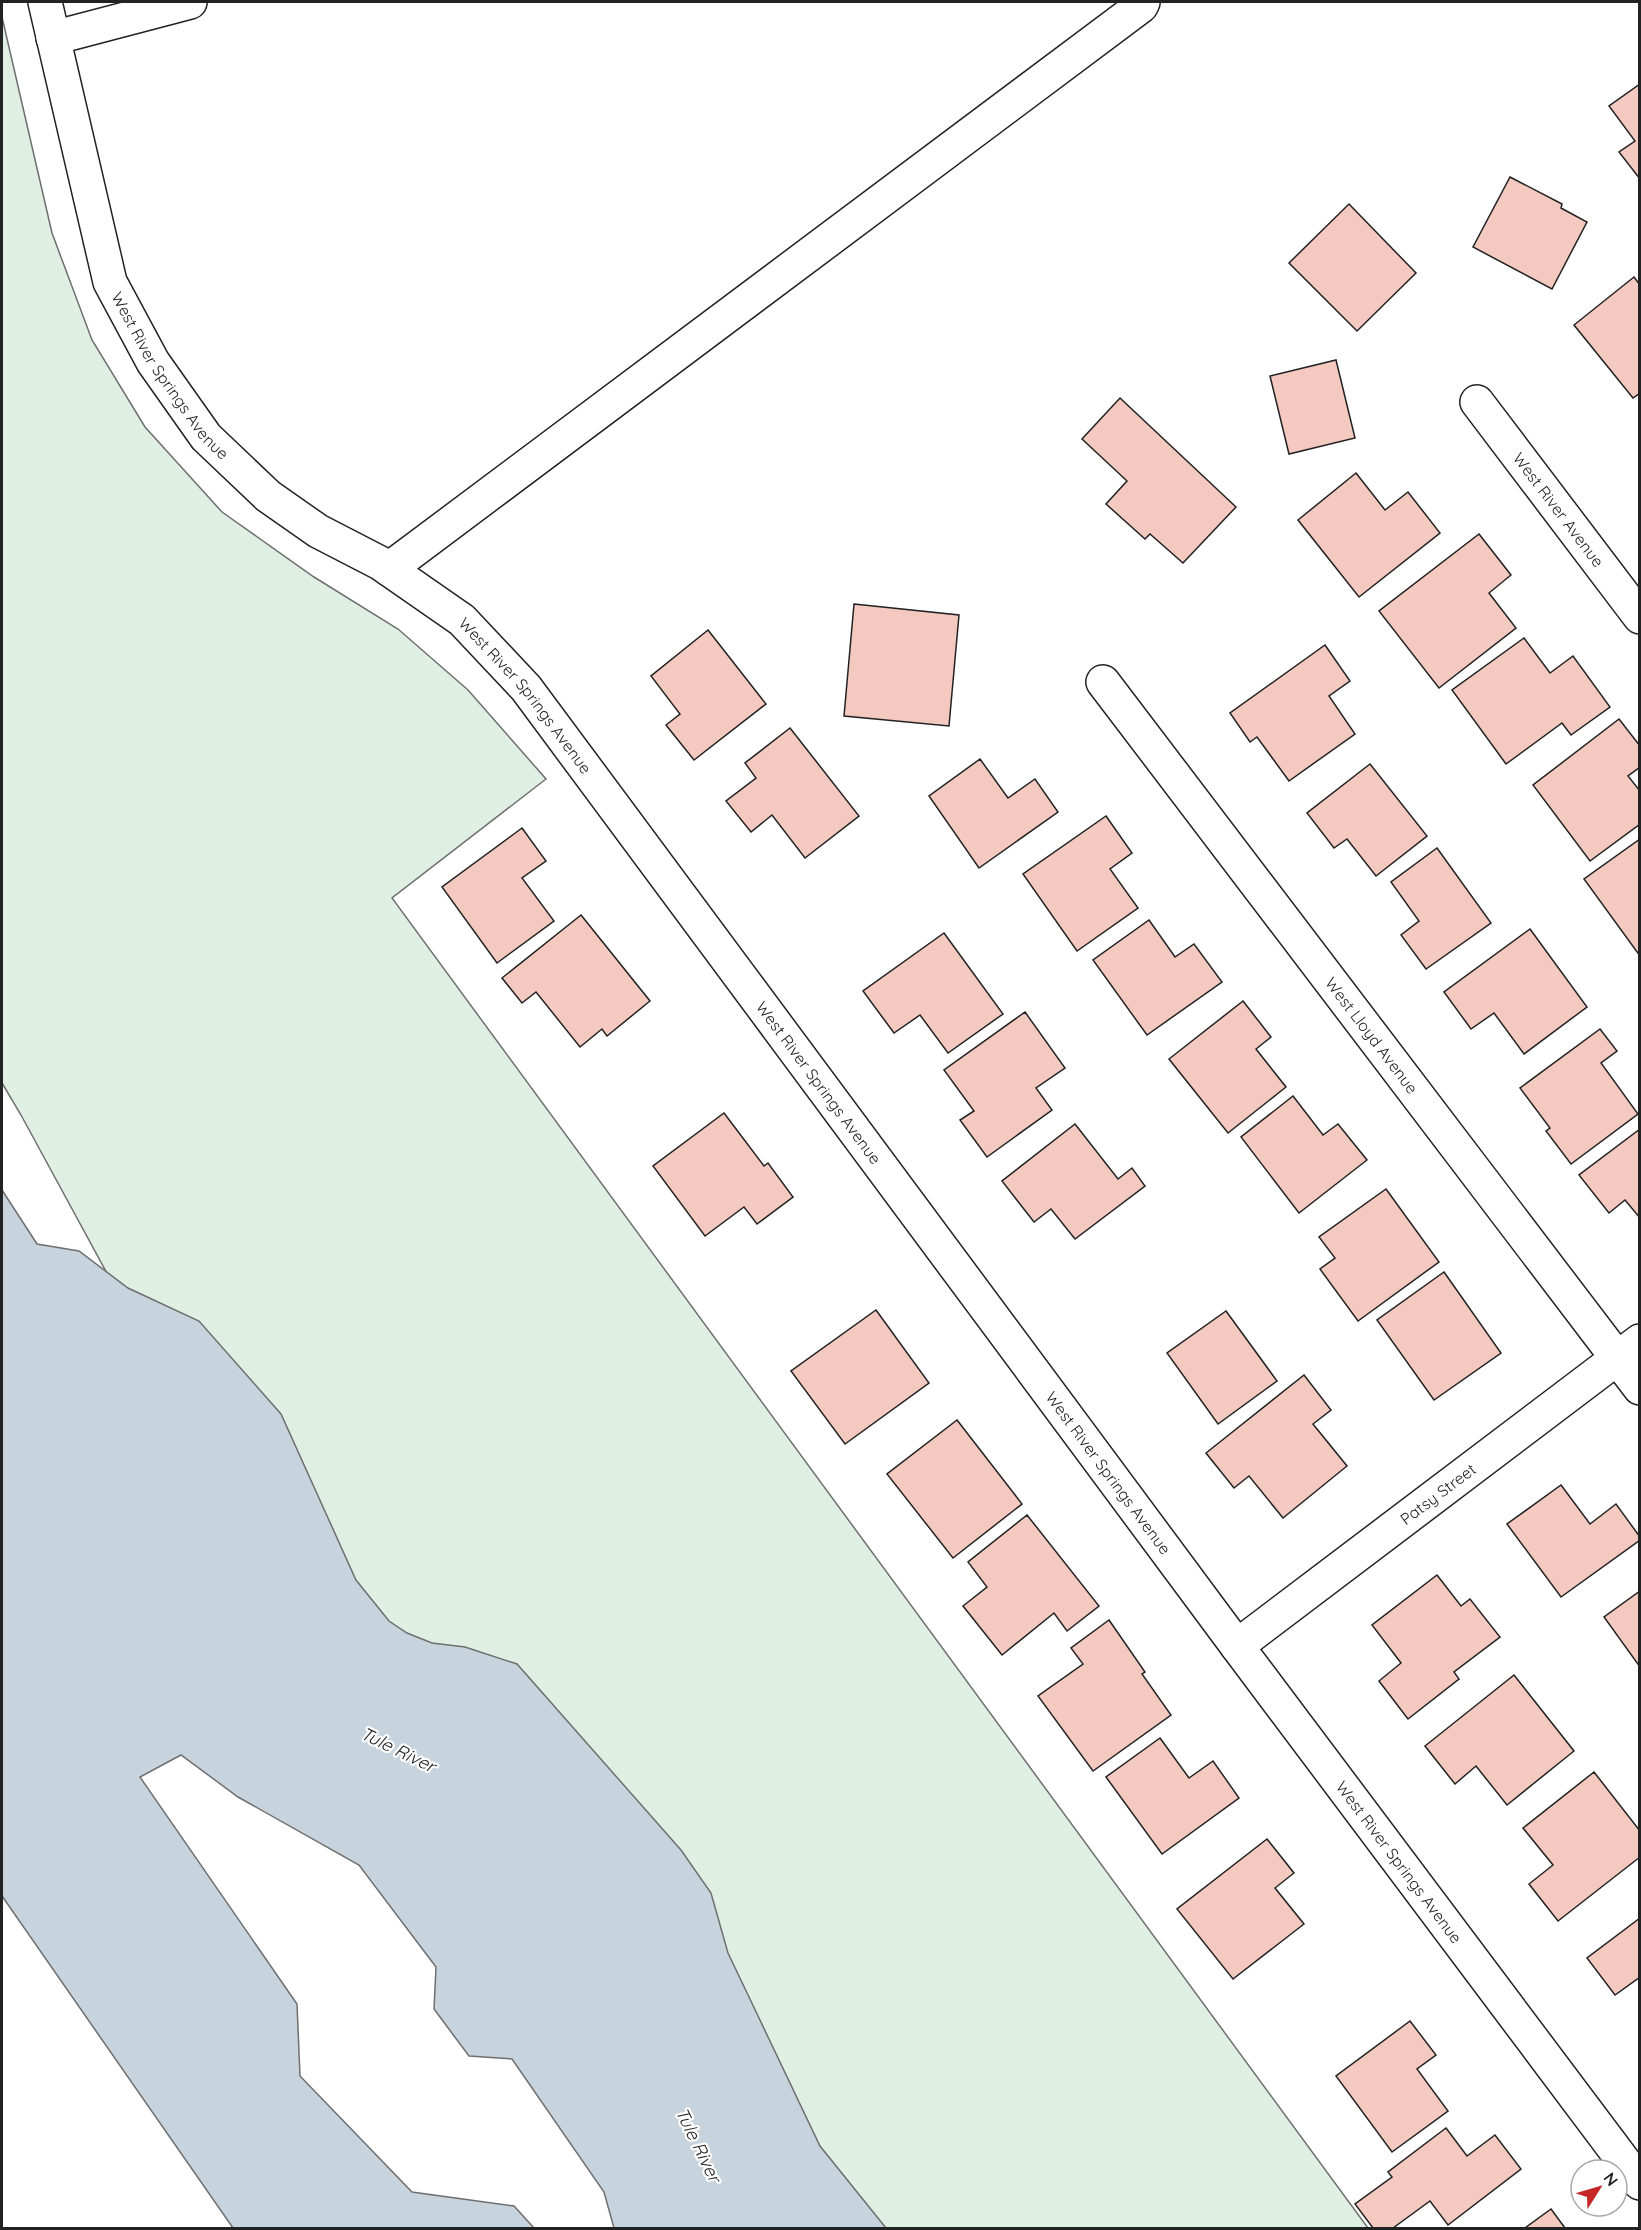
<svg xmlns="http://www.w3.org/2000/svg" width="1641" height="2230" viewBox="0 0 1641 2230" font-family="Quicksand,sans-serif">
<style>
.green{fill:#e0efe3;stroke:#6f6f6f;stroke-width:1.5}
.water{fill:#c7d3dd;stroke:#6f6f6f;stroke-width:1.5}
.building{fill:#f3c9c0;stroke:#222;stroke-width:1.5}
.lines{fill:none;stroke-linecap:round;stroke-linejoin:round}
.minor-casing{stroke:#222;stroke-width:36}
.minor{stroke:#fff;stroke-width:33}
.labels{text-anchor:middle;stroke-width:4.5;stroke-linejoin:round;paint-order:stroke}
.street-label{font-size:16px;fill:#222;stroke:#fff}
.water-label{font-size:18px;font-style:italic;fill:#222;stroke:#fff}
</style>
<rect width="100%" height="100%" fill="#fff"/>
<!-- green -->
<path class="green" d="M2,17L52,233L92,340L145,427L222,512L314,577L398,629L468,690L546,779L392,898L1368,2228H811L266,1566L21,1115L2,1083Z"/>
<!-- water -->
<path class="water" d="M2,1190L37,1244L79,1251L128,1288L199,1321L281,1414L356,1580L389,1621L407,1633L432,1643L465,1647L517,1664L681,1850L711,1893L728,1953L820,2146L886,2228H614L604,2192L512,2059L469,2056L434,2009L436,1967L359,1865L238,1797L181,1755L140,1777L297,2004L300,2076L412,2192L514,2206L534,2228H233L2,1896Z"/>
<!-- building -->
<g class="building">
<path d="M1640,84V179L1619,152L1635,141L1609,106Z"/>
<path d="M1510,177L1562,204L1561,208L1587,222L1552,289L1473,247Z"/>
<path d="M1349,204L1416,273L1357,331L1289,263Z"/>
<path d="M1634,277L1640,285V393L1633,398L1574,325Z"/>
<path d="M1336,360L1355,438L1289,454L1270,376Z"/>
<path d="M1120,398L1236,507L1183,563L1150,534L1145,539L1106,504L1127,481L1082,439Z"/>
<path d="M1356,473L1385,510L1408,492L1440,533L1359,597L1298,520Z"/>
<path d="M1479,534L1511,575L1489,593L1516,628L1439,688L1379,611Z"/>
<path d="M854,604L959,615L949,726L844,716Z"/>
<path d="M708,630L766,704L694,760L666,725L680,714L651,676Z"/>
<path d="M1524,638L1550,673L1573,656L1610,707L1571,735L1562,723L1506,764L1452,690Z"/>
<path d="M1325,645L1350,681L1329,696L1355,734L1289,781L1257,737L1250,742L1230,713Z"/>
<path d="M1619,719L1640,746V767L1628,776L1640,791V824L1590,861L1533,785Z"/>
<path d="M790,728L859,816L805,858L772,815L751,832L726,801L756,778L745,763Z"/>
<path d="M980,759L1008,798L1035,779L1058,812L979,868L929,796Z"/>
<path d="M1370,764L1427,836L1376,876L1347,839L1334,848L1307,813Z"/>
<path d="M1106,816L1132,853L1110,869L1138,908L1077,951L1023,874Z"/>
<path d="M522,828L546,861L522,878L554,921L497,963L442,887Z"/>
<path d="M1640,839V956L1584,879Z"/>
<path d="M1437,848L1491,923L1426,969L1401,935L1419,921L1391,882Z"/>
<path d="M581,915L650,1001L607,1036L602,1029L580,1047L536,992L522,1003L502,978Z"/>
<path d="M1149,920L1175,957L1194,944L1222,982L1147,1035L1093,960Z"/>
<path d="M1530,929L1587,1007L1524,1054L1494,1013L1471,1029L1444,992Z"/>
<path d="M944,933L1003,1014L948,1053L920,1015L894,1033L863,991Z"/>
<path d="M1243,1001L1271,1037L1256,1049L1286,1087L1228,1133L1169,1059Z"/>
<path d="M1025,1012L1065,1068L1036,1088L1052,1110L987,1157L960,1120L974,1111L944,1070Z"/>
<path d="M1600,1029L1617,1051L1601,1063L1638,1114L1571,1164L1546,1131L1550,1128L1520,1088Z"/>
<path d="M1293,1096L1323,1135L1338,1124L1367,1160L1299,1213L1241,1137Z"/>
<path d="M724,1113L764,1166L768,1163L793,1197L757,1224L744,1207L705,1236L653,1166Z"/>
<path d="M1075,1124L1118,1179L1132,1168L1145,1186L1075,1239L1051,1209L1034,1222L1002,1181Z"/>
<path d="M1640,1129V1218L1625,1200L1609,1213L1579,1175Z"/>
<path d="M1386,1189L1439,1262L1358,1321L1320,1269L1335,1258L1319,1237Z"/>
<path d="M1444,1272L1501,1353L1434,1400L1377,1320Z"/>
<path d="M876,1310L929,1383L845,1444L791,1371Z"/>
<path d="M1226,1311L1277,1381L1218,1424L1167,1353Z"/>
<path d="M1304,1375L1331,1410L1313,1424L1347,1466L1283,1518L1249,1476L1234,1488L1206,1453Z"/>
<path d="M957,1420L1022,1504L953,1558L887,1474Z"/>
<path d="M1561,1485L1590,1524L1616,1504L1640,1537V1540L1561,1597L1507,1524Z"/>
<path d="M1027,1515L1099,1606L1067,1631L1054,1613L1002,1655L963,1606L987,1587L968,1562Z"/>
<path d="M1437,1575L1461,1606L1470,1599L1500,1637L1454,1672L1459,1679L1408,1719L1379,1681L1401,1663L1372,1625Z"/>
<path d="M1640,1591V1667L1604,1617Z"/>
<path d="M1109,1620L1145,1672L1142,1674L1171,1715L1093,1771L1038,1696L1083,1664L1071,1648Z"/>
<path d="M1514,1675L1574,1751L1507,1805L1476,1766L1455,1784L1425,1746Z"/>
<path d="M1160,1738L1189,1778L1213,1761L1239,1798L1162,1854L1106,1777Z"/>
<path d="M1594,1772L1640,1831V1857L1558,1921L1529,1884L1553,1865L1523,1828Z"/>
<path d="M1267,1839L1294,1873L1275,1888L1304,1924L1233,1979L1177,1909Z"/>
<path d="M1640,1918V1977L1615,1995L1587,1958Z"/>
<path d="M1410,2021L1436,2055L1417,2069L1448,2111L1392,2152L1336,2076Z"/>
<path d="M1446,2128L1467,2156L1495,2135L1521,2169L1448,2225L1430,2201L1393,2228H1373L1355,2204L1392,2177L1388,2172Z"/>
<path d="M1551,2209L1565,2228H1525Z"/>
</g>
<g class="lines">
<defs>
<g id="minor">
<path id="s1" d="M45,2L110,282L153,362L206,437L268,496L318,531L380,563L462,620L526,688L1237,1646L1640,2183"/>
<path d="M53,38L190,2"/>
<path id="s2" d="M1477,402L1640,617"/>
<path d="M389,569L1141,6L1143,2"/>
<path id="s3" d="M1103,682L1640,1388"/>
<path id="s4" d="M1237,1646L1640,1341"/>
</g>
</defs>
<!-- minor casing -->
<use href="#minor" class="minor-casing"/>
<!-- minor -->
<use href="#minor" class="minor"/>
</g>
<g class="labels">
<!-- street labels -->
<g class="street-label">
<text dy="6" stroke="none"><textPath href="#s1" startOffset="399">West River Springs Avenue</textPath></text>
<text dy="6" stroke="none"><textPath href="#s2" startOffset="135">West River Avenue</textPath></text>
<text dy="6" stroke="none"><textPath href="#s1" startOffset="885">West River Springs Avenue</textPath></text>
<text dy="6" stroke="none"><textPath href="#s3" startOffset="444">West Lloyd Avenue</textPath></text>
<text dy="6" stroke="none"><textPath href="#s1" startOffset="1371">West River Springs Avenue</textPath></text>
<text dy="6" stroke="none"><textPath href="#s1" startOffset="1857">West River Springs Avenue</textPath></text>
<text dy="6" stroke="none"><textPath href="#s4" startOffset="252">Patsy Street</textPath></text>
<text dy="6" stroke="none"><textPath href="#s1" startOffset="2343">West River Springs Avenue</textPath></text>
</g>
<!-- water labels -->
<g class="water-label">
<text transform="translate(398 1750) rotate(26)" y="6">Tule River</text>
<text transform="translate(698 2145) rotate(64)" y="6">Tule River</text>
</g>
</g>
<!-- border -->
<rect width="1641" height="2230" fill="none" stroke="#222222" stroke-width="6"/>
<!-- north arrow -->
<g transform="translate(1599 2188) rotate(53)"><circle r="28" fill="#ffffff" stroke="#a7a7a7" stroke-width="1.5"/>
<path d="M0-4.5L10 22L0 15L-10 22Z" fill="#c62828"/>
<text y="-9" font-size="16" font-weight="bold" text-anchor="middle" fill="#222222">N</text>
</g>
</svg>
